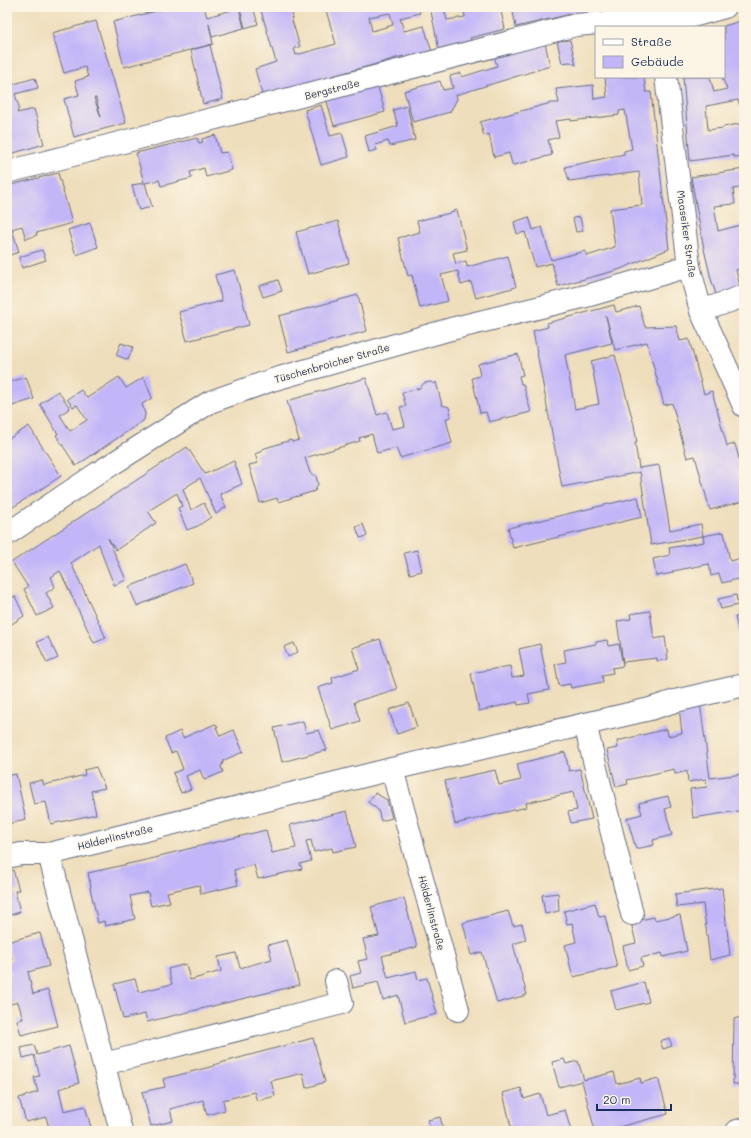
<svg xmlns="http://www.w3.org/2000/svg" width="751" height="1138" viewBox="0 0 751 1138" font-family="Mali,sans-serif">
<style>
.building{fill:#c3b6f8;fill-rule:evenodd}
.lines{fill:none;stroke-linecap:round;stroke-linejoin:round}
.minor-casing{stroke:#656c7f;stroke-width:24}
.minor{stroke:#fff;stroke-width:22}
.labels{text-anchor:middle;stroke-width:3;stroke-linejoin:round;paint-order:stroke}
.street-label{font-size:10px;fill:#1b2f5e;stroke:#fcf5e5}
</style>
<rect width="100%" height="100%" fill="#fcf5e5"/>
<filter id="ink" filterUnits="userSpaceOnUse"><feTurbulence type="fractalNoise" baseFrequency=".025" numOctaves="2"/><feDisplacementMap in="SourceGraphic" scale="8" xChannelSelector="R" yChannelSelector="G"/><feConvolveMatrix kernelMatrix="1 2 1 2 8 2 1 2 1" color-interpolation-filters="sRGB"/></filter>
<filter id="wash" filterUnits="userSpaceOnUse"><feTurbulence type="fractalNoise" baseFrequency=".012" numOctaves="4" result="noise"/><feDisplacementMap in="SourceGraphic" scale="16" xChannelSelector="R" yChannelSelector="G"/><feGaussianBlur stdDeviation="0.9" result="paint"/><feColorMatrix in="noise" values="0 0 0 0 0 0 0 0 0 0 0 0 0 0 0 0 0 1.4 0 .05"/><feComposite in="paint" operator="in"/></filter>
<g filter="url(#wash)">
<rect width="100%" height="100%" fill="#efdebc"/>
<g id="blocks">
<!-- building -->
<g class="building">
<path d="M172,7H204L207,17L239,8L244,28L212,37L209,24L213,44L124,67L113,22Z"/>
<path d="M245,7H253L258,24L245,28L240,8Z"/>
<path d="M260,7H290L293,17H291L300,47L294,48L296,55L336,44L325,7H418L420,13L400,18L404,31L424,26L432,52L405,60L403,56L373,65L332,76V80L263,98L255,69L276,62ZM390,13L393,25L372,31L369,17Z"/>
<path d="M430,7H448L444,9L447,20L465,17L463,7H500L505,29L470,38L472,42L439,50Z"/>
<path d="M512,7H614L581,18L575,13L516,27Z"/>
<path d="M744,20V116L738,100L706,106L708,130L723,128V127L744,123V156L734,157L733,155L690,161L683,77H710L714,92L727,89L722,77H724V26Z"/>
<path d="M96,21L126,123L74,137L64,99L79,95L75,81L88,77L85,67L64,73L52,33ZM94,98H96L101,117Z"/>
<path d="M544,38L550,66L456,95L457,99L450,112L413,122L404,91L440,81L443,90L453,88L450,76L461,73L462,77L497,66L493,52Z"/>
<path d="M570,40L576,65L570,62L562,63L557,41Z"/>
<path d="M210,45L223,99L203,104L191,50Z"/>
<path d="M605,77H644L646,92H651L669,249L618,270L558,286L552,263L535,267L525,232L517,234L514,222L529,217L533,230L542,227L551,260L585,251L587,256L615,247L610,209L642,205L639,172L569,181L565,167L624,154V151L632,149L625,110L619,111V115L571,121V119L555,121L559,137L548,140L552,155L514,165L512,164L509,153L494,157L489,134L484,136L480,122L551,103H559L556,89L593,85L594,99L607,97Z"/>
<path d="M35,78L38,88L15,94L19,107L17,113L34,109L44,144L7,155V116L9,115L7,108V86Z"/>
<path d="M377,84L385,112L334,126L326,98Z"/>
<path d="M321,105L330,136L342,133L349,157L321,165L305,110Z"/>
<path d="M407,106L415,140L390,146L388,141L375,145L377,150L369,152L365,136L398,126L393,110Z"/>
<path d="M215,135L220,153L227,152L232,170L206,177L204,168L190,172L192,178L161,186L159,180L145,183L152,207L139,210L132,185L144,183L136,153L197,138L199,143L203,142L202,139Z"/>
<path d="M744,169V187L733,189L735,204L714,206L718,231L744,224V267L736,270L740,286L716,294L711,279L704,249L691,177Z"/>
<path d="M58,173L72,223L36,233L37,235L26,239L22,226L12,229L19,252L7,256V186Z"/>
<path d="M457,210L467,250L453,253L456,264L466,261L467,267L508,256L516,287L476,298L471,282L461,285L458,271L441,275L448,301L420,308L412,275L408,276L398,238L420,232L417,221L454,212L453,211Z"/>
<path d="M580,217L583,231L576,232L573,218Z"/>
<path d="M338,221L349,263L308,274L296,232Z"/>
<path d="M90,223L98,247L76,255L68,230Z"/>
<path d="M42,250L46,260L22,268L19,257Z"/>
<path d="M235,270L249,325L187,341L179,312L222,301L215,275Z"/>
<path d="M278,280L282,291L263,297L259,286Z"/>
<path d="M358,295L367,331L288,352L279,316Z"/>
<path d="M614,305L616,312L639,306L645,327L676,326L680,341L689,339L704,394L712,391L727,446L735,444L744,476V501L710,510L695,456L687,458L672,403L664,405L647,342L615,350L606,316L612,343L565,355L575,409L599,404L591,361L615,355L634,425L637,443H635L639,468L659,465L670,530L701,524L703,536L651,545L640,472L562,487L533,331L548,327L547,323Z"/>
<path d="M121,343L133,347L128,360L116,355Z"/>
<path d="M518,354L523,375L519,376L521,384H523L531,412L489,422L486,412L480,413L472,378L480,376L478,364Z"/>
<path d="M26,377L34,399L9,407L7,401V383Z"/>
<path d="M119,377L126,388L144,377L152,398L142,404L145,414L144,420L76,466L56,435L58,434L40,404L58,391L70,408L60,415L70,431L87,420L77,405L73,407L67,399L81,390L87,398Z"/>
<path d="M366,378L377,415L387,412L392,429L405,426L400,407L406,406L402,393L420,388L424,383L431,382L434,384L436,382L442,405L449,407L451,416L446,419L452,443L400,458L396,448L377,453L372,434L359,438L360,441L305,458L310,473L316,476L318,484L315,491L278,502L277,498L260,503L249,465L258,463L255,454L262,451V449L291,440L292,442L299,440L287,401Z"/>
<path d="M29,426L61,476L7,511V440Z"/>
<path d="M187,447L205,474L234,461L242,484L220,494L226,507L216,514L200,478L183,489L191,510L204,503L211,517L198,526L187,530L178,508L182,506L177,493L148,511L156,523L116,550L108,538L126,580L114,585L103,557L99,544L71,563L106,638L94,643L60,571L51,577L55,587L46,593L54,608L37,616L24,589L28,587L12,562Z"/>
<path d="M638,497L642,517L513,548L508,528Z"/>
<path d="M363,524L367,536L360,538L356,527Z"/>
<path d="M724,532L730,561L739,559V561L744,560V582L742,578L722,583L719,574L711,576L709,564L673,571V573L656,576L653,559L670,555L669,548L704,542L703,536Z"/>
<path d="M417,550L422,571L410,574L404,553Z"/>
<path d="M185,564L193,583L137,606L129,587Z"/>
<path d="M736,595L738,605L721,609L718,599Z"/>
<path d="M15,596L24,616L7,627V601Z"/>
<path d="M650,611L654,639L665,637L668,659L657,661V658L623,662L617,621L631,619L630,614Z"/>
<path d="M744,615V650H743L735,617Z"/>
<path d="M48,637L58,658L47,663L37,642Z"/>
<path d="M380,639L397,689L354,702L360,721L332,730L318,688L333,683L332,678L359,669L352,648Z"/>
<path d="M607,640L608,646L619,644L623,666L612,668L613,673L602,675L603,682L571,688L570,684L559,686L555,664L566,662L564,650L596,644V642Z"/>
<path d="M294,643L298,652L288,657L284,647Z"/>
<path d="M540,644L549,690L528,694L530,703L518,705L517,702L479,711L471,673L510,666L512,678L524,676L519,649Z"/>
<path d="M700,702L710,778L744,774V810L693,818L690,789L707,787L706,779L688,782L687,771L675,774L674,769L627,780L628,784L616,787L607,750L618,748L617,741L667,729L668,736L682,733L679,707Z"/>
<path d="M409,703L417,727L397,734L389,710Z"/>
<path d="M303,721L306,733L319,730L327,750L282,762L274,728Z"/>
<path d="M215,724L217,725L218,727H216L220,736L234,730L243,752L224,760L221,767L223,772L204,780L200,770L186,776L191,789L181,793L173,773L183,769L176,751L171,753L165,738L180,731L183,738Z"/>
<path d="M565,752L569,771L580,769L592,819L571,823L568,812L577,810L573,792L526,803L527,807L455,824L445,781L495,770L499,785L521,780L517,764Z"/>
<path d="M96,767L105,788L91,791L96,814L51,824L46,802L34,804L29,783L42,780L44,785L85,775L84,770Z"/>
<path d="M16,774L26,820L7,824V776Z"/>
<path d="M375,793L387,800L392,818L381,821L378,810L368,802Z"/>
<path d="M668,796L671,807L665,809L672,835L653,840L654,845L636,849L627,818L642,814L639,803Z"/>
<path d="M347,811L356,847L333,852L332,848L314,852L311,840L306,841L311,861L300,864L302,869L258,879L254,865L234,870L238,885L201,894L199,885L167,892L170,902L151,906L148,892L130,896L135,919L105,926L104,921L98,923L90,888L91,887L88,873L159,857V856L266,830L272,853L296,848L290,825Z"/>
<path d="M13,870L19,890L15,891L20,912L7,916V871Z"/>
<path d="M722,888L730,955L710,960L703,904L677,907L675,894Z"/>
<path d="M558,893L559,911L545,914L542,895Z"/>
<path d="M404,898L417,947L382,956L388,978L416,971L418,980L427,978L437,1014L405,1022L398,995L383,1000L378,982L353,988L350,976L361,973L358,961L368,959L363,939L379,936L371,907Z"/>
<path d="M595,903L599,917L605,916L617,967L573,977L565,945L576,942L572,923L567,924L564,911Z"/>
<path d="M508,911L513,926L522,924L526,940L513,944L527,995L497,1003L482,952L471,955L463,923Z"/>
<path d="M680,915L687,951L663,957L662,953L641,958L643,966L628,970L623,946L636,943L631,922L654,917L655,920Z"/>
<path d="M40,933L49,966L28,972L33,994L48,990L58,1026L21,1035L17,1020L23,1019L18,1002L7,1005V976L11,975L7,962L12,960L7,942Z"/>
<path d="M287,940L299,985L147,1022L145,1014L123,1019L114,984L135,979L139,992L172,984L168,969L186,964L190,980L221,971L218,957L236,953L240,968L272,959L268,945Z"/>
<path d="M644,982L649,1002L616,1010L611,991Z"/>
<path d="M744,1016V1084H733L734,1019Z"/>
<path d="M313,1038L325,1082L306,1088L303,1073L271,1081L275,1096L257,1101L254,1092L223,1100L225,1110L207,1115L203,1100L170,1109L173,1121L151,1126L142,1092L165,1087L163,1079L214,1066L213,1065Z"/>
<path d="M669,1038L672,1046L663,1049L660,1041Z"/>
<path d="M34,1045L37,1055L69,1046L79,1083L59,1089L64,1111L85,1106L92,1131H50L46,1117L26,1122L19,1098L38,1092L34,1077L40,1076L34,1055L23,1058L21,1048Z"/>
<path d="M564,1059L566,1064L578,1061L584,1080L614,1072L617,1084L640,1078L641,1083L658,1078L668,1114L604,1131H595L582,1081L559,1087L552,1062Z"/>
<path d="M521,1088L524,1099L540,1094L546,1115L565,1110L571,1131H512L503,1093Z"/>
<path d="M440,1117L444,1131H430L428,1120Z"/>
</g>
</g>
</g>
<g filter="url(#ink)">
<use href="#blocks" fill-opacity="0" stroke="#656c7f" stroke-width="1"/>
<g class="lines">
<defs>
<g id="minor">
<path d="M666,77L689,266L701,311L744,406"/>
<path d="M7,172L576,25L624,21H675L725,7"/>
<path d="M701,311L744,296"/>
<path d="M7,534L98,473L210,402L272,380L451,329L590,295L689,266"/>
<path d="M585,724L632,914"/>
<path d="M392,769L458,1010"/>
<path d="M7,857L21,854H49"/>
<path d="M104,1064L342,1003L336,981"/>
<path d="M121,1131L49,854L392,769L650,709L675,701L740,686"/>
<path d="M737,1131L744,1129"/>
</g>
</defs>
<!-- minor casing -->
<use href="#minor" class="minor-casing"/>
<!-- minor -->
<use href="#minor" class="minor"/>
</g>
</g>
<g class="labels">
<!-- street labels -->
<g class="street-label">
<text transform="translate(332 89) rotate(-14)" y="4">Bergstraße</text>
<text transform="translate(687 234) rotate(82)" y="4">Maaseiker Straße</text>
<text transform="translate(332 363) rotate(-16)" y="4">Tüschenbroicher Straße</text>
<text transform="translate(115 837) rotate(-14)" y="4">Hölderlinstraße</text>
<text transform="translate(432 913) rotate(75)" y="4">Hölderlinstraße</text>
</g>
</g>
<!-- margin -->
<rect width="751" height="1138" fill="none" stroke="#fcf5e5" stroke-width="24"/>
<!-- legend -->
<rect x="595" y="26" width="130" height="52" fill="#fcf5e5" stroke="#a2a6af"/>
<rect x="603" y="39" width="20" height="6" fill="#ffffff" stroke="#a2a6af"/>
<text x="631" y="46" font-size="12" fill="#1b2f5e">Straße</text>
<rect x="603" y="56" width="20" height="12" fill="#c3b6f8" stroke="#a2a6af"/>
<text x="631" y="66" font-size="12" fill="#1b2f5e">Gebäude</text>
<!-- scale -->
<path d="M597 1104v6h74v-6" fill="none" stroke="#1b2f5e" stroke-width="2"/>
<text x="603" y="1104" font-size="12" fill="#1b2f5e" stroke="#fcf5e5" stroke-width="3" paint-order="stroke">20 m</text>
</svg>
